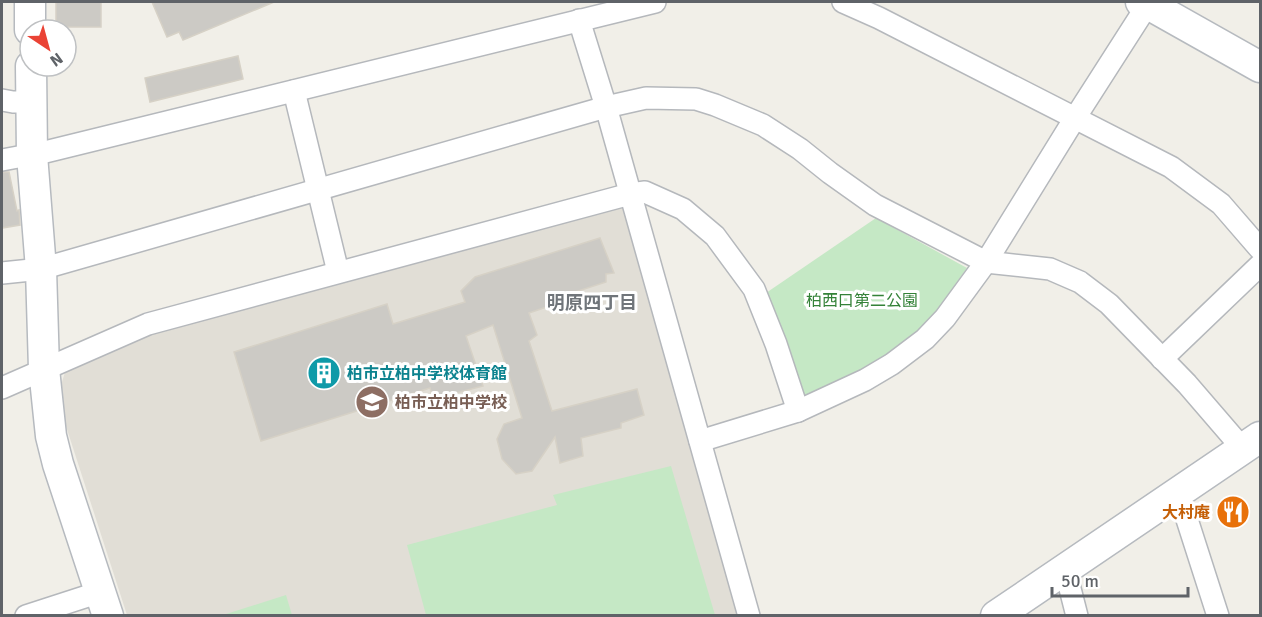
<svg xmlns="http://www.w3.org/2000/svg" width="1262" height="617" viewBox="0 0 1262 617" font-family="Signika,'Noto Sans JP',sans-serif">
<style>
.education{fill:#e1ded6}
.green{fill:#c5e8c5}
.building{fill:#cccac5;stroke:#d6d1c6;stroke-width:1.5}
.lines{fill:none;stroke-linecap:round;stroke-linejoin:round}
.street-casing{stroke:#b5b8bc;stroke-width:24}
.secondary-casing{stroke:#b6babf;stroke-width:33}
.street{stroke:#fff;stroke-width:21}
.secondary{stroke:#fff;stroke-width:30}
.labels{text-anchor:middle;stroke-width:6;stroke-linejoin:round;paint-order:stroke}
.park-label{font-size:16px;fill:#348238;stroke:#fff}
.culture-label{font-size:16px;font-weight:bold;fill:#0d838f;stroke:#fff;text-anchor:start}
.education-label{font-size:16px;font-weight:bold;fill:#785e54;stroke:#fff;text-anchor:start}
.food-label{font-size:16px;font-weight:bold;fill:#c56008;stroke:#fff;text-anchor:end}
.neighbourhood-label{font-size:18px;font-weight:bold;fill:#70757a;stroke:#fff}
</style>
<rect width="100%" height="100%" fill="#f1efe8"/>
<!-- education -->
<path class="education" d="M618,203L627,207L741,615H127L64,420L61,385L66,369L150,333Z"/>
<!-- green -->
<g class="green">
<path d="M876,218L967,268L922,331L862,372L804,400L766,293Z"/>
<path d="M671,466L715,615H426L407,545L557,505L553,495Z"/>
<path d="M286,595L292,615H223Z"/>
</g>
<!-- building -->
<g class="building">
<rect x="56" y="2" width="45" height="25"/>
<path d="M152,2H274L183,40L179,32L167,37Z"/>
<path d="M238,56L243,79L150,102L145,78Z"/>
<path d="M2,172H9L17,211L19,210L20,225L2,228Z"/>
<path d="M600,238L614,273L606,274V282L569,294L570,299L529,313L537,335L529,341L552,411L637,389L644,415L621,423V428L581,438L583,456L560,463L555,437L532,471L516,474L502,459L497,439L504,424L522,418L493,325L466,336L483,386L433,399L430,388L261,441L234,352L387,304L393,324L465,302L461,291L475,277Z"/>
</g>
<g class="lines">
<defs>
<g id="street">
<path d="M843,2L879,18L1171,167L1221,204L1260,249"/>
<path d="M579,20L606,107L749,616"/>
<path d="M294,91L338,272"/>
<path d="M2,100L13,102H32"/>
<path d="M2,160L45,152L655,2"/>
<path d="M2,273L41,269L606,107L646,98L696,99L715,105L763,125L800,149L830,173L875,205L986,262L1050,269L1080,282L1109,304L1187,384L1243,449"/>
<path d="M1162,359L1260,265"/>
<path d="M2,388L148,324L630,194L645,192L683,209L715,236L754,289L776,344L798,411"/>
<path d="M700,441L798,411L865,380L892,364L925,339L945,318L986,262L1075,118L1148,4"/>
<path d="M1174,495L1184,510L1218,616"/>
<path d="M1065,569L1077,616"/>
<path d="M26,616L100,592"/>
</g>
<g id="secondary">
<path d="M30,2V30"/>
<path d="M1141,2L1148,4L1260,67"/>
<path d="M31,66L32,155L41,269L44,369L51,436L58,464L108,616"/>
<path d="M996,616L1260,437"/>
</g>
</defs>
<!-- street casing -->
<use href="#street" class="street-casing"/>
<!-- secondary casing -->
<use href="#secondary" class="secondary-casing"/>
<!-- street -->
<use href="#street" class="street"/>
<!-- secondary -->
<use href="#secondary" class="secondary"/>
</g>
<!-- icons -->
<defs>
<symbol id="building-disc" viewBox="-11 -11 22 22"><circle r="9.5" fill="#0f9aa8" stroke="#fff"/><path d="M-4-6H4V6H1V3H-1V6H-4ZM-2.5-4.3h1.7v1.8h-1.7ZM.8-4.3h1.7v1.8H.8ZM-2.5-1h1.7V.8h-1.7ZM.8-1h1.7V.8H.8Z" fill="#fff"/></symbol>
<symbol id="school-disc" viewBox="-11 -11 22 22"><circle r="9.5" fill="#8d6e63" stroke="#fff"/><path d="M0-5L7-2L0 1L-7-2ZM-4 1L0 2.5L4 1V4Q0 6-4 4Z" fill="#fff"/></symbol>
<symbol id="restaurant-disc" viewBox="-11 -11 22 22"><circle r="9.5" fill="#e8710a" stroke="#fff"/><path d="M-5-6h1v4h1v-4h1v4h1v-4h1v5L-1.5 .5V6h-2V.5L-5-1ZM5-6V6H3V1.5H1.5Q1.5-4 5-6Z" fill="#fff"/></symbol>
</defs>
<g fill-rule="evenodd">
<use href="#building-disc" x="305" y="354" width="38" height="38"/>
<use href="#school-disc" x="353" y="383" width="38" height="38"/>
<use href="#restaurant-disc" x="1214" y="493" width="38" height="38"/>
</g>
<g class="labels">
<!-- park labels -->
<g class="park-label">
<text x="862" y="306">柏西口第二公園</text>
</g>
<!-- culture labels -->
<g class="culture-label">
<text x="347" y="379">柏市立柏中学校体育館</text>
</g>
<!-- education labels -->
<g class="education-label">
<text x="395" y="408">柏市立柏中学校</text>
</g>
<!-- food labels -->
<g class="food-label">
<text x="1210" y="518">大村庵</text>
</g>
<!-- neighbourhood labels -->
<g class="neighbourhood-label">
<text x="592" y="309">明原四丁目</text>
</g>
</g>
<!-- border -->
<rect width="1262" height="617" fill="none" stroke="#5f6368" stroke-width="6"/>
<!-- north arrow -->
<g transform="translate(48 48) rotate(144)"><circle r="28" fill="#ffffff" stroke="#bfc1c3" stroke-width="1.5"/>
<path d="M0-4.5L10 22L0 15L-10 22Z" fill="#ea4335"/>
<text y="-9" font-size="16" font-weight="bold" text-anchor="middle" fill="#5f6368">N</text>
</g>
<!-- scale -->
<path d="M1052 587v9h136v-9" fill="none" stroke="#5f6368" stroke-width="3"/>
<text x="1061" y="587" font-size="18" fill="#5f6368" stroke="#ffffff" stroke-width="4.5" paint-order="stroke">50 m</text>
</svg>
